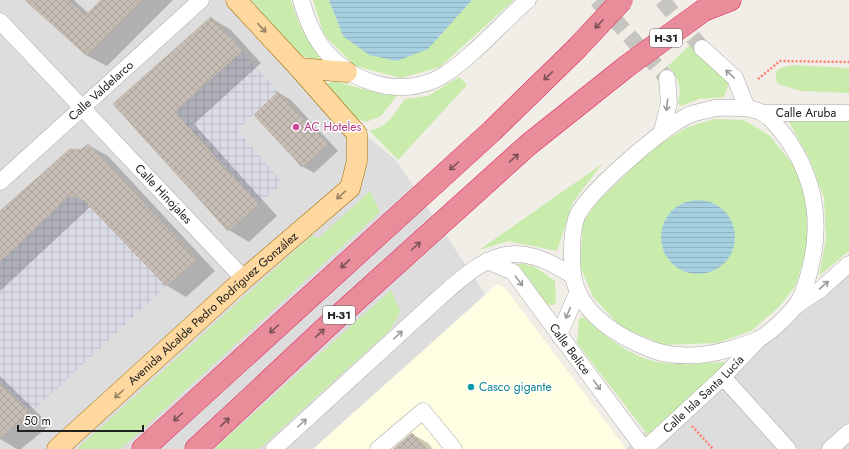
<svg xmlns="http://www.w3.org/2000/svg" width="849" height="449" viewBox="0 0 849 449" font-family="Jost,sans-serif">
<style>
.residential{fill:#dedddd}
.education{fill:#feffe2}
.grass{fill:#c9ecac;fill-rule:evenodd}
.plaza{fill:url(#plaza-grid)}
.water{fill:url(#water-rules)}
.shadow{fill:#0003}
.building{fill:url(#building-cross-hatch);stroke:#c3b5a8}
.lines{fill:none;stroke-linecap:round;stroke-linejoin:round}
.minor-tunnel{stroke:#c7c5bf;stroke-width:16;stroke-dasharray:16 8;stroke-linecap:butt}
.minor-casing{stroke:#a7a7a7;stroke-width:17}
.major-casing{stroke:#9d6e00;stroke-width:21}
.highway-casing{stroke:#e0235d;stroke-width:23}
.path{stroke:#fd806c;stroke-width:2.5;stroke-dasharray:2 2;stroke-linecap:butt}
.minor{stroke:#fff;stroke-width:16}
.major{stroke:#fed89f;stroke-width:20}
.highway{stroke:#e98d9b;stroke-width:22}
.highway-bridge-casing{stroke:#e0235d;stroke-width:23;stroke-linecap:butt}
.highway-bridge{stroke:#e98d9b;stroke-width:22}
.oneway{stroke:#7a5157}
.oneway2{stroke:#9a8566}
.oneway3{stroke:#9b9b9b}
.hotel-dot{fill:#d1479c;stroke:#fff;stroke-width:1.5}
.culture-dot{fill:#0f9aa8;stroke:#fff;stroke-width:1.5}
.labels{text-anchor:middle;stroke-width:3;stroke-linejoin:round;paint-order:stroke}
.shield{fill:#fff;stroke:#636363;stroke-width:1}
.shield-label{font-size:11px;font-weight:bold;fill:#202020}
.street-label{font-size:12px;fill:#202020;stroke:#fff}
.hotel-label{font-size:12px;fill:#b23c85;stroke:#fff;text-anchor:start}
.culture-label{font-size:12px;fill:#0d838f;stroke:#fff;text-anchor:start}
</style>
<defs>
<pattern id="plaza-grid" width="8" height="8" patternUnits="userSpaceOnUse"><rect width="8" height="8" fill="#dbdbe7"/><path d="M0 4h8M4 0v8" fill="none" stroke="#bcbcc6"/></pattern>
<pattern id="water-rules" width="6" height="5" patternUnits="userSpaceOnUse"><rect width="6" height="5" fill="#a6d0df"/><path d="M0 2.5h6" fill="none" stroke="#8fb2bf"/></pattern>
<pattern id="building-cross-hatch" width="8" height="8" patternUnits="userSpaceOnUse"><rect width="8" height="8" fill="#c6beb6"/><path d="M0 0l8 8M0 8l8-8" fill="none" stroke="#aaa39c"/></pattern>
</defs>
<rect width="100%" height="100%" fill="#f1eee7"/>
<!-- residential -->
<g class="residential">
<path d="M0,0H256L350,123L396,160L487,297L621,449H0Z"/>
<path d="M849,255V449H625Z"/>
</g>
<!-- education -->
<path class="education" d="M498,284L505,288L626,449H313L495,286Z"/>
<!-- grass -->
<g class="grass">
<path d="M251,0H291C298,24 308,43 323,62L302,56Z"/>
<path d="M313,0H329L343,36L428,48L472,0H514L440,67L401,78L355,66L324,35Z"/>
<path d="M690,45L729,84L724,97L699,99L681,106L678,103C682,88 679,78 668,66Z"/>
<path d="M793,65L849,68V93L801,91L778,84L776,80V72L780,68Z"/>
<path d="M459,77L467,85L398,160L369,130C387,130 395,112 405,99L428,96Z"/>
<path d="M334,81L385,95L399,93L381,116L366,122L356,119L327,84Z"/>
<path d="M714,119L744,120L770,136L794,166L810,208L807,247L796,285L779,307L751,331L717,343L663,345L620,326L593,297L580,266L583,222L597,202L656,146L688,127ZM695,201C723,201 743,226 731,253L694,274C650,264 651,208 695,201Z"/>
<path d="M788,120H849V251L819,276L826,239L824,198L810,160Z"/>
<path d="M602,164L573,202L557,251L508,241L479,250Z"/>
<path d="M370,191L380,212L133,438L120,449H77L311,236L319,238Z"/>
<path d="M521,263L535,267L555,281L556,301L554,305H548C537,293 530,276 518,267L517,264Z"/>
<path d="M391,290L400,311L396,320L389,331L259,449H214Z"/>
<path d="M584,317C605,336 626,354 654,361C672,366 707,363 725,362L724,368L648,435L577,343L579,319Z"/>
</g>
<!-- plaza -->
<g class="plaza">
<path d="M242,51L278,92L237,130L283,183L258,204L174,112Z"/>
<path d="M69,196L83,199L166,286L31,413L0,383V261Z"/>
</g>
<!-- water -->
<g class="water">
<path d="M329,0H472L428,49L397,61L369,55L343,36Z"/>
<circle cx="698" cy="237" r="37"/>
</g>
<!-- shadow -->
<g class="shadow">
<path d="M27,0H74L89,14L102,0H173L107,66L86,55Z"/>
<path d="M211,18L231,30L261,63L194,124L277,216L249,242L229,230L115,104Z"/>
<path d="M279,93L291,100L338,151L314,173L302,166Z"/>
<path d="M88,145L108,156L215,271L186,297L166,285L90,207L0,291V212Z"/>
<path d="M0,376L50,425L21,449H17L0,439Z"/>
<path d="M412,434L428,443L433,449H394Z"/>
</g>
<!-- building -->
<g class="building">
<path d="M25,0H68L85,16L101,0H141L86,55Z"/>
<path d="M211,17L242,51L174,112L258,204L228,231L113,104Z"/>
<path d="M278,92L327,144L302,167L254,115Z"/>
<path d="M88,144L196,259L166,286L83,199L69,196L0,261V211L70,149L81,150Z"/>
<path d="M0,383L31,413L0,438Z"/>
<path d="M412,433L427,449H393Z"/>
</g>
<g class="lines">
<!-- minor-tunnel -->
<g class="minor-tunnel">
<path d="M597,0L667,78"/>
<path d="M662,0L702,48"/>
</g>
<defs>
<g id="minor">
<path d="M301,0C305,13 309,27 317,39C342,81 400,102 444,75C472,57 502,23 528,0"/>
<path id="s1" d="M0,21L244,279"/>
<path d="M702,48L735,78L747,108"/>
<path d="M715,108C730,108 747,106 761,112C771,117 781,131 788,140C815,180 822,223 810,269C807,281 804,295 796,305C789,315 770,333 759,339C749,344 737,347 726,350C702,357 673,358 650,349C622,338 591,320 578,292C572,279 572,264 572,250C572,240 573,229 576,219C582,196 662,129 685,117C694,112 705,111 715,108Z"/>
<path id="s2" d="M762,113H849"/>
<path d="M662,131L669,103L667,78"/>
<path id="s3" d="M0,182L201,0"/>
<path id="s4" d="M487,261L513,272L644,449"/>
<path d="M797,305L821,289L849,264"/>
<path d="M559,335L578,291"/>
<path d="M723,377L788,449"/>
<path d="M274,449L441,296C491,252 514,238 573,276"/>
<path d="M378,449L423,411L454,449"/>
<path id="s5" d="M645,449L723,377L759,339"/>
<path d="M830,449L849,432"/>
</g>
<g id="major">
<path d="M299,68L347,72"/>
<path id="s6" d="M57,449L244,279L350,188L357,161V134L299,68L236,0"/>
</g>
<g id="highway">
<path d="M704,10L730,0"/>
<path d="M143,449L492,131L576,49"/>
<path d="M196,449L334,320L528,145L627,66"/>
</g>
</defs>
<!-- minor casing -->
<use href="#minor" class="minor-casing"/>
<!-- major casing -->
<use href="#major" class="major-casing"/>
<!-- highway casing -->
<use href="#highway" class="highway-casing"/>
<!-- path -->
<g class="path">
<path d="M758,79L780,61L849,62"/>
<path d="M692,426L713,449"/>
</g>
<!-- minor -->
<use href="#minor" class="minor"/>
<!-- major -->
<use href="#major" class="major"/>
<!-- highway -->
<use href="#highway" class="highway"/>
<defs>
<g id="highway-bridge">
<path d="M576,49L622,0"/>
<path d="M627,66L704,10"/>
</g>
</defs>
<!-- highway-bridge casing -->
<use href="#highway-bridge" class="highway-bridge-casing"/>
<!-- highway-bridge -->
<use href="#highway-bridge" class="highway-bridge"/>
</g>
<!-- one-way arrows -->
<defs><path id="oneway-shaft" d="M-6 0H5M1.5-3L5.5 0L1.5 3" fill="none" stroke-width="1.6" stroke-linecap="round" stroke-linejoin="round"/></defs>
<g class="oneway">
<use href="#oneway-shaft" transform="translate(599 24) rotate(134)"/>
<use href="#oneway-shaft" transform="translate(548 76) rotate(136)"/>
<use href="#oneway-shaft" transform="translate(514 158) rotate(-42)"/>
<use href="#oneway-shaft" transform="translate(454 166) rotate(138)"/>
<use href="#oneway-shaft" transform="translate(416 246) rotate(-42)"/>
<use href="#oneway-shaft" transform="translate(345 264) rotate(137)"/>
<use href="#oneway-shaft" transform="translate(274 329) rotate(138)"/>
<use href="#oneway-shaft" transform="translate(320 333) rotate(-43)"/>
<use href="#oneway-shaft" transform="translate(178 417) rotate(138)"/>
<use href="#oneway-shaft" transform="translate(225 422) rotate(-43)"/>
</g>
<g class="oneway2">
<use href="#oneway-shaft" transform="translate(262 28) rotate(47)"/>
<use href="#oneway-shaft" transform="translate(341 195) rotate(139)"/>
<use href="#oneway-shaft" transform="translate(119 394) rotate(138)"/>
</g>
<g class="oneway3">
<use href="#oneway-shaft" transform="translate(730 74) rotate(-136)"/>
<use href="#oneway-shaft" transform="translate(667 105) rotate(97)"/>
<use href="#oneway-shaft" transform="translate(519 281) rotate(53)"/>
<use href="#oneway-shaft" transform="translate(824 285) rotate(-40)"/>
<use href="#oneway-shaft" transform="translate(568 313) rotate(113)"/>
<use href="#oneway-shaft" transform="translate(398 335) rotate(-42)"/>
<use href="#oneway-shaft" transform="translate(597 385) rotate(54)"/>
<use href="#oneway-shaft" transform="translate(302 423) rotate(-42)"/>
</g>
<!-- markers -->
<circle class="hotel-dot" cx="296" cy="127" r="4"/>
<circle class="culture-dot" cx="471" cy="387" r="4"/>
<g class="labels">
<!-- shield labels -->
<g class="shield">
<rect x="650" y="29" width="32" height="18" rx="3"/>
<rect x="323" y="306" width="32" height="18" rx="3"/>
</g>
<g class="shield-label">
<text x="666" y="42">H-31</text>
<text x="339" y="319">H-31</text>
</g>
<!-- street labels -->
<g class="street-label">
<text dy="4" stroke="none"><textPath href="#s3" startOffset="136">Calle Valdelarco</textPath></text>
<text dy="4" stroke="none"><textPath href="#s2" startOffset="44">Calle Aruba</textPath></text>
<text dy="4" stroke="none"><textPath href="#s1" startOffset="238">Calle Hinojales</textPath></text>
<text dy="4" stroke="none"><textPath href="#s6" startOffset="210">Avenida Alcalde Pedro Rodríguez González</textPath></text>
<text dy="4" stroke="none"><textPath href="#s4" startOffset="124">Calle Belice</textPath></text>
<text dy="4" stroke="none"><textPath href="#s5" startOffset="80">Calle Isla Santa Lucía</textPath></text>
</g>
<!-- hotel labels -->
<g class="hotel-label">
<text x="304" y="131">AC Hoteles</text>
</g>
<!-- culture labels -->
<g class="culture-label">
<text x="479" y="391">Casco gigante</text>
</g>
</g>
<!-- scale -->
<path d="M18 425v6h125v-6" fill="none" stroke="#202020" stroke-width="2"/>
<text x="24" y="425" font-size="12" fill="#202020" stroke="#ffffff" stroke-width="3" paint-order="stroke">50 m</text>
</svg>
